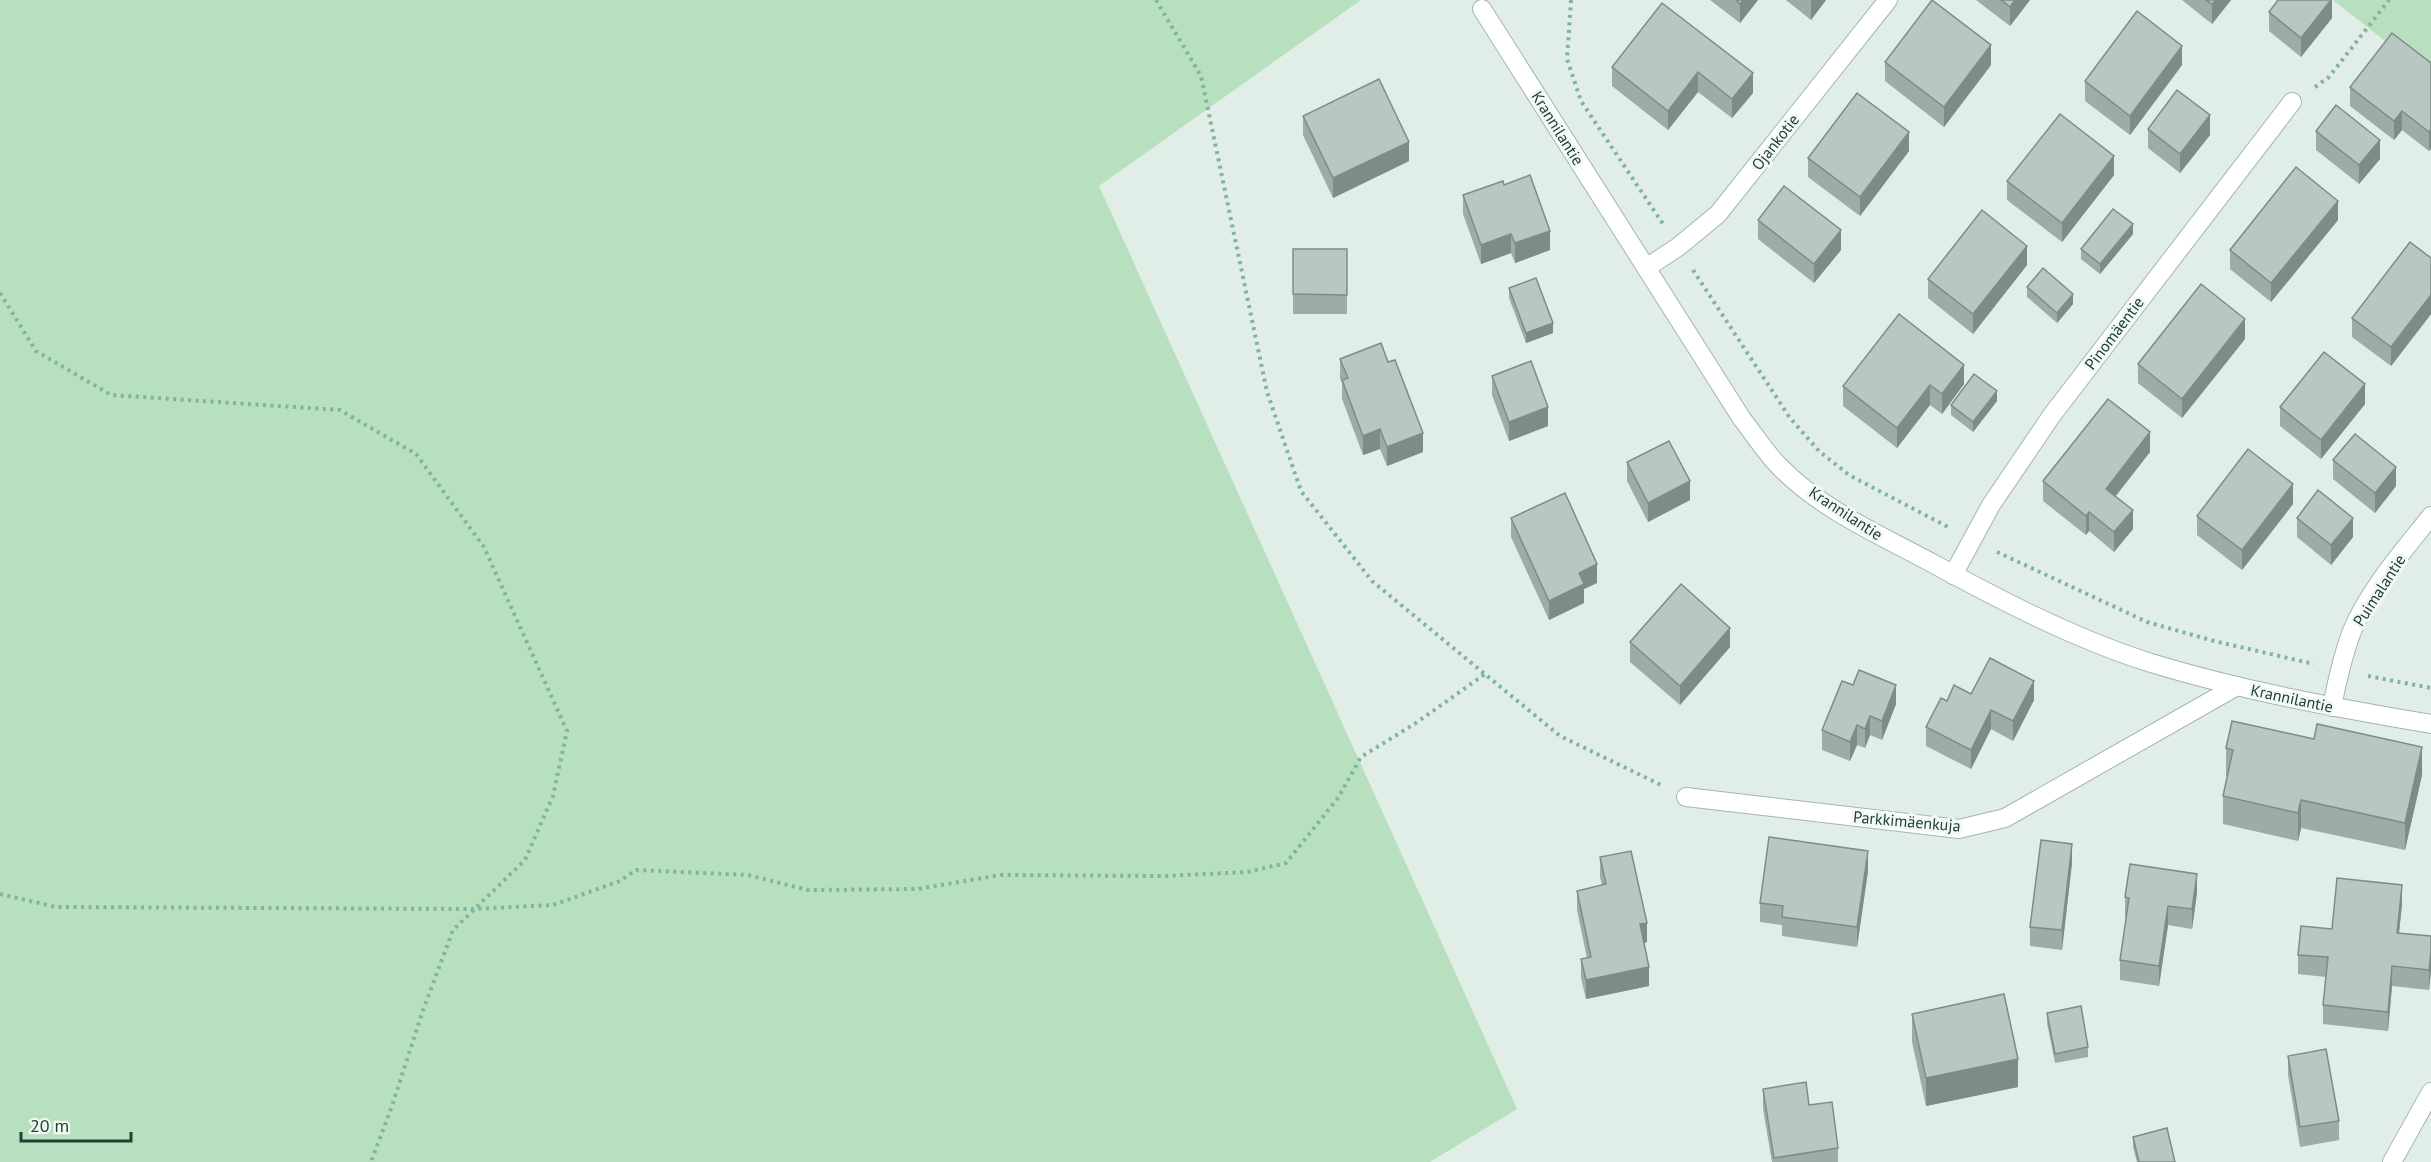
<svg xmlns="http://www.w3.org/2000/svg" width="2431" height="1162" viewBox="0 0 2431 1162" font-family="'PT Sans',sans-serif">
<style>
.green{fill:#b8e0bf}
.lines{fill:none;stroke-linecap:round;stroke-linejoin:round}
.street-casing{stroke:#a3b6ae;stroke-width:20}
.path{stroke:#7fb49e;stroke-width:4;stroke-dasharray:3 4.5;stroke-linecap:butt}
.street{stroke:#fff;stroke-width:18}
.wall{fill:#9daca4}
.shaded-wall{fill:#7f8c86}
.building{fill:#b6c8bf;stroke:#7f8c86;stroke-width:1.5}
.labels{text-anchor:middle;stroke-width:6;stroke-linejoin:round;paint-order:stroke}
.street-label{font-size:16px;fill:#204034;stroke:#f2f9f5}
</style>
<rect width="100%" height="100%" fill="#e1ede7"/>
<!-- green -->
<g class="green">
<path d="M0,0H1361L1099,186L1517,1109L1430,1162H0Z"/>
<path d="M2333,0H2431V77Z"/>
</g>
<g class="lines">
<defs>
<g id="street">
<path d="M1482,9L1742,419C1754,434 1765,452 1779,466C1820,509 1880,535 1932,563C2002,601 2075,639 2151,663C2243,691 2337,708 2431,724"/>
<path d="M1646,268L1678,247L1718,214L1888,0"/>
<path d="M1953,575L1991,505L2052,415L2292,102"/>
<path d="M2332,707C2337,681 2343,655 2352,631C2369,590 2404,550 2431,516"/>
<path d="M1686,797L1959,829L2005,818L2237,686"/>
<path d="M2392,1162L2431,1092"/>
</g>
</defs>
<!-- street casing -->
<use href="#street" class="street-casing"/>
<!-- path -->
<g class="path">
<path d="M1156,0L1201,76L1267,392L1301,491L1372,581L1560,736L1661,785"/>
<path d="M1571,0L1567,59L1581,101L1663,224"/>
<path d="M2315,87L2329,77L2389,0"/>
<path d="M1693,270L1790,418L1819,451L1849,475L1948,527"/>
<path d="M0,293L36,351L111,395L340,410L416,454L484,547L567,731L553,796L525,860L453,930L422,1013L392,1106L371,1162"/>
<path d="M1997,552L2147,622L2214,641L2314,664"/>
<path d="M2368,676L2431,688"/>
<path d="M0,894L56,907L474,909L553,905L620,881L636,870L748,875L808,890L917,889L1001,875L1165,876L1247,872L1286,863L1338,798L1361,757L1416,723L1485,674"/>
</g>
<!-- street -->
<use href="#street" class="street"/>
</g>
<!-- wall -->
<g class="wall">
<path d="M1710,0H1758L1740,23Z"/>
<path d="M1786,0H1826L1811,20Z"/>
<path d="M1976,0H2030L2010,26Z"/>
<path d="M2182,0H2231L2212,24Z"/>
<path d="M2332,0V18L2301,57L2269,31V12Z"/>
<path d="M1662,3L1753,93L1732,118L1698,92L1668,130L1612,86V67Z"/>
<path d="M1885,62L1991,65L1944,127L1885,81Z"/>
<path d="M2431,63L2429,151L2402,130L2394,140L2350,106V87Z"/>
<path d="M2182,65L2130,135L2085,101V81Z"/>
<path d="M1303,116L1409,161L1333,198L1303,135Z"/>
<path d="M2148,129L2210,135L2180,173L2148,148Z"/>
<path d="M2316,131L2380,159L2359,184L2316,150Z"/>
<path d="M1909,151L1860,216L1808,177V158Z"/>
<path d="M2114,175L2062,242L2007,200V181Z"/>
<path d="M1504,185L1550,250L1515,263L1511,253L1481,264L1463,214V195Z"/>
<path d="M1758,220L1841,250L1814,283L1758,239Z"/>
<path d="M2338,220L2271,302L2230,269V250Z"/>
<path d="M2133,234L2100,274L2081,259V249Z"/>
<rect x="1293" y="249" width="54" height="65"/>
<path d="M2431,258V314L2391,366L2352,337V318Z"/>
<path d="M2027,265L1973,334L1928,298V279Z"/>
<path d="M2027,287L2073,304L2057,323L2027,297Z"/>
<path d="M1509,288L1553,333L1526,343L1509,298Z"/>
<path d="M2245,339L2182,418L2138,383V364Z"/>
<path d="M1340,359L1423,452L1387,466L1380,449L1363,455L1342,399V383L1340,378Z"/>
<path d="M1492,376L1548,426L1509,441L1492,395Z"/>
<path d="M1964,384L1942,414L1930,405L1897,448L1843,406V386Z"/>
<path d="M1997,401L1973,432L1951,415V405Z"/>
<path d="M2365,404L2321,459L2280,426V407Z"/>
<path d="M2150,452L2116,496L2133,529L2114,552L2089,531L2086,535L2043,501V481Z"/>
<path d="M2333,460L2396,486L2375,513L2333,479Z"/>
<path d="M1627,462L1690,500L1648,522L1627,481Z"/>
<path d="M2293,504L2242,570L2197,535V516Z"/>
<path d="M1511,518L1597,583L1584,589V603L1549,620L1511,537Z"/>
<path d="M2297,518L2353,537L2331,565L2297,537Z"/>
<path d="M1630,642L1730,647L1680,705L1630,662Z"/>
<path d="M1971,694L2034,700L2013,741L1991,729L1971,769L1926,746V727L1947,701Z"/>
<path d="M1896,704L1882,740L1870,735L1865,748L1857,745L1850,761L1822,750V730Z"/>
<path d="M2226,748L2422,775L2405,850L2301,828L2298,841L2223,824V796L2228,776H2226Z"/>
<path d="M1600,857L1647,942L1644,943L1649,986L1586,999L1581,978V959L1587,958L1577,910V891L1602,885L1600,877Z"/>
<path d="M2072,863L2062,950L2030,946V927Z"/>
<path d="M1868,871L1857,947L1782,936V925L1760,922V903Z"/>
<path d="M2197,893L2192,929L2168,925L2159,986L2120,980V960L2127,917H2125V897Z"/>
<path d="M2402,904L2399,933L2431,936V970L2429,990L2392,986L2388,1031L2323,1024V1005L2326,977L2298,974V955L2332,929Z"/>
<path d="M2047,1013L2088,1047V1057L2055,1063L2047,1023Z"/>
<path d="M1912,1014L2018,1087L1926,1106L1912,1042Z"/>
<path d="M2288,1056L2339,1121V1140L2300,1147L2288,1075Z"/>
<path d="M1763,1089L1809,1105L1838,1148V1162H1772L1763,1109Z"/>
<path d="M2133,1137L2175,1162H2137L2133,1147Z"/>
</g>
<!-- shaded-wall -->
<g class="shaded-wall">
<path d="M1743,0H1758L1740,23V4Z"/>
<path d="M1812,0H1826L1811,20V1Z"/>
<path d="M2015,0H2030L2010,26V7Z"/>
<path d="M2216,0H2231L2212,24V4Z"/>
<path d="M2331,0H2332V18L2301,57V38Z"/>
<path d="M1991,45V65L1944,127V107Z"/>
<path d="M2182,46V65L2130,135V116Z"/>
<path d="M1698,72V92L1668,130V111Z"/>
<path d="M1753,73V93L1732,118V99Z"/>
<path d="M2402,111V130L2394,140V121Z"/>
<path d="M2210,115V135L2180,173V154Z"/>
<path d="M2431,129V149L2429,151V132Z"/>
<path d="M1909,132V151L1860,216V197Z"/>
<path d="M2380,140V159L2359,184V165Z"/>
<path d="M1409,142V161L1333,198V178Z"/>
<path d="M2114,156V175L2062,242V223Z"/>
<path d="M2338,201V220L2271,302V283Z"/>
<path d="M2133,224V234L2100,274V264Z"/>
<path d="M1841,230V250L1814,283V264Z"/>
<path d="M1550,231V250L1515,263V243Z"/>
<path d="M1511,234V253L1481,264V245Z"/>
<path d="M2027,246V265L1973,334V314Z"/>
<path d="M2073,294V304L2057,323V313Z"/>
<path d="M2431,295V314L2391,366V347Z"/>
<path d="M2245,319V339L2182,418V399Z"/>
<path d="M1553,323V333L1526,343V333Z"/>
<path d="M1964,365V384L1942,414V394Z"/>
<path d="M2365,384V404L2321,459V440Z"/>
<path d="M1930,385V405L1897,448V428Z"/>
<path d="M1997,391V401L1973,432V422Z"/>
<path d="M1548,407V426L1509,441V422Z"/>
<path d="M1380,429V449L1363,455V436Z"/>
<path d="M2150,432V452L2106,508V489Z"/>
<path d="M1423,433V452L1387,466V447Z"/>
<path d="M2396,467V486L2375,513V493Z"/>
<path d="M1690,481V500L1648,522V503Z"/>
<path d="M2293,484V504L2242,570V550Z"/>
<path d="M2133,510V529L2114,552V532Z"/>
<path d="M2089,512V531L2086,535V516Z"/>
<path d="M2353,518V537L2331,565V545Z"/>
<path d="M1597,564V583L1584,589V603L1549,620V601L1579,573Z"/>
<path d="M1730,628V647L1680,705V686Z"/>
<path d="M2034,681V700L2013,741V721Z"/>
<path d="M1896,685V704L1882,740V721Z"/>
<path d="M1991,710V729L1971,769V750Z"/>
<path d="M1870,716V735L1865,748V729Z"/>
<path d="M1857,725V745L1850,761V742Z"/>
<path d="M2422,747V775L2405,850V823Z"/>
<path d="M2301,800V828L2298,841V813Z"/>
<path d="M2072,844V863L2062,950V930Z"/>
<path d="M1868,851V871L1857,947V927Z"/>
<path d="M2197,874V893L2192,929V909Z"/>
<path d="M2402,885V904L2397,952V933Z"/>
<path d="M2168,906V925L2159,986V966Z"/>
<path d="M1647,923V942L1640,944V924Z"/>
<path d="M2431,951V970L2429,990V970Z"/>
<path d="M2392,966V986L2388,1031V1012Z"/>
<path d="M1649,967V986L1586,999V980Z"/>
<path d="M2018,1059V1087L1926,1106V1078Z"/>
</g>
<!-- building -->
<g class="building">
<path d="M1736,0H1743L1740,4Z"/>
<path d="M1932,0L1991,45L1944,107L1885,62Z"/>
<path d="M2001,0H2015L2010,7Z"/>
<path d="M2206,0H2216L2212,4Z"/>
<path d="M2278,0H2331L2301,38L2269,12Z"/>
<path d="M1662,3L1753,73L1732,99L1698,72L1668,111L1612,67Z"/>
<path d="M2137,11L2182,46L2130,116L2085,81Z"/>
<path d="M2392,33L2431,63V129L2429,132L2402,111L2394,121L2350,87Z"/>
<path d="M1379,79L1409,142L1333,178L1303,116Z"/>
<path d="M2177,90L2210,115L2180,154L2148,129Z"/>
<path d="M1857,93L1909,132L1860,197L1808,158Z"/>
<path d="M2336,105L2380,140L2359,165L2316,131Z"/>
<path d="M2060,114L2114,156L2062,223L2007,181Z"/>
<path d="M2296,167L2338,201L2271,283L2230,250Z"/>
<path d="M1530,175L1550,231L1515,243L1511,234L1481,245L1463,195L1503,181L1504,185Z"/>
<path d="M1784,186L1841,230L1814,264L1758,220Z"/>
<path d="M2113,209L2133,224L2100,264L2081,249Z"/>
<path d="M1982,210L2027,246L1973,314L1928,279Z"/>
<path d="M2410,242L2431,258V295L2391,347L2352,318Z"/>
<path d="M1293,249H1347V295L1293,294Z"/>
<path d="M2043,268L2073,294L2057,313L2027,287Z"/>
<path d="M1536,278L1553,323L1526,333L1509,288Z"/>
<path d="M2201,284L2245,319L2182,399L2138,364Z"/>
<path d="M1899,314L1964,365L1942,394L1930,385L1897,428L1843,386Z"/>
<path d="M1381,343L1388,362L1395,360L1423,433L1387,447L1380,429L1363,436L1342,380L1348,378L1340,359Z"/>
<path d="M2324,352L2365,384L2321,440L2280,407Z"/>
<path d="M1531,361L1548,407L1509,422L1492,376Z"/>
<path d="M1974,374L1997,391L1973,422L1951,405Z"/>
<path d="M2108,399L2150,432L2106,489L2133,510L2114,532L2089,512L2086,516L2043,481Z"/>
<path d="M2355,434L2396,467L2375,493L2333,460Z"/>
<path d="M1669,441L1690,481L1648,503L1627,462Z"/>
<path d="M2248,449L2293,484L2242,550L2197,516Z"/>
<path d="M2318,490L2353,518L2331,545L2297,518Z"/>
<path d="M1565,493L1597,564L1579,573L1584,584L1549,601L1511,518Z"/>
<path d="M1681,584L1730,628L1680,686L1630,642Z"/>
<path d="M1990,658L2034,681L2013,721L1991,710L1971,750L1926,727L1941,698L1947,701L1954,685L1971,694Z"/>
<path d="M1859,670L1896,685L1882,721L1870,716L1865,729L1857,725L1850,742L1822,730L1842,681L1853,685Z"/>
<path d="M2232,721L2314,739L2317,724L2422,747L2405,823L2301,800L2298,813L2223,796L2233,750L2226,748Z"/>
<path d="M1769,837L1868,851L1857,927L1782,917L1783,906L1760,903Z"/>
<path d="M2041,840L2072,844L2062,930L2030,927Z"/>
<path d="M1631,851L1647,923L1640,924L1649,967L1586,980L1581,959L1591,957L1577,891L1606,884L1600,857Z"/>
<path d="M2130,864L2197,874L2192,909L2168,906L2159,966L2120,960L2129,898L2125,897Z"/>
<path d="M2337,878L2402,885L2397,933L2431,936V951L2429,970L2392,966L2388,1012L2323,1005L2328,957L2298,955L2301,926L2332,929Z"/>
<path d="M2004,994L2018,1059L1926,1078L1912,1014Z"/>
<path d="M2081,1006L2088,1047L2055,1054L2047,1013Z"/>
<path d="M2326,1049L2339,1121L2300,1127L2288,1056Z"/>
<path d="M1806,1082L1809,1105L1832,1102L1838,1148L1774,1158L1763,1089Z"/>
<path d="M2167,1128L2175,1162H2139L2133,1137Z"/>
</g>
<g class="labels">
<!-- street labels -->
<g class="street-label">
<text transform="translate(1558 128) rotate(58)" y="6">Krannilantie</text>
<text transform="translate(1775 142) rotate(-52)" y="6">Ojankotie</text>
<text transform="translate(2114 333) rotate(-53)" y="6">Pinomäentie</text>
<text transform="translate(1846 513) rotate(33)" y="6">Krannilantie</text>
<text transform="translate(2379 590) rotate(-57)" y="6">Puimalantie</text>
<text transform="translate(2292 698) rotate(12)" y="6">Krannilantie</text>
<text transform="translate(1907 821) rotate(5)" y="6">Parkkimäenkuja</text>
</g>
</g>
<!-- scale -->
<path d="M21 1132v9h110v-9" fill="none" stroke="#204034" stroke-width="3"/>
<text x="30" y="1132" font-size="18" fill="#204034" stroke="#f2f9f5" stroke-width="4.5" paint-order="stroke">20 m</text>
</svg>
